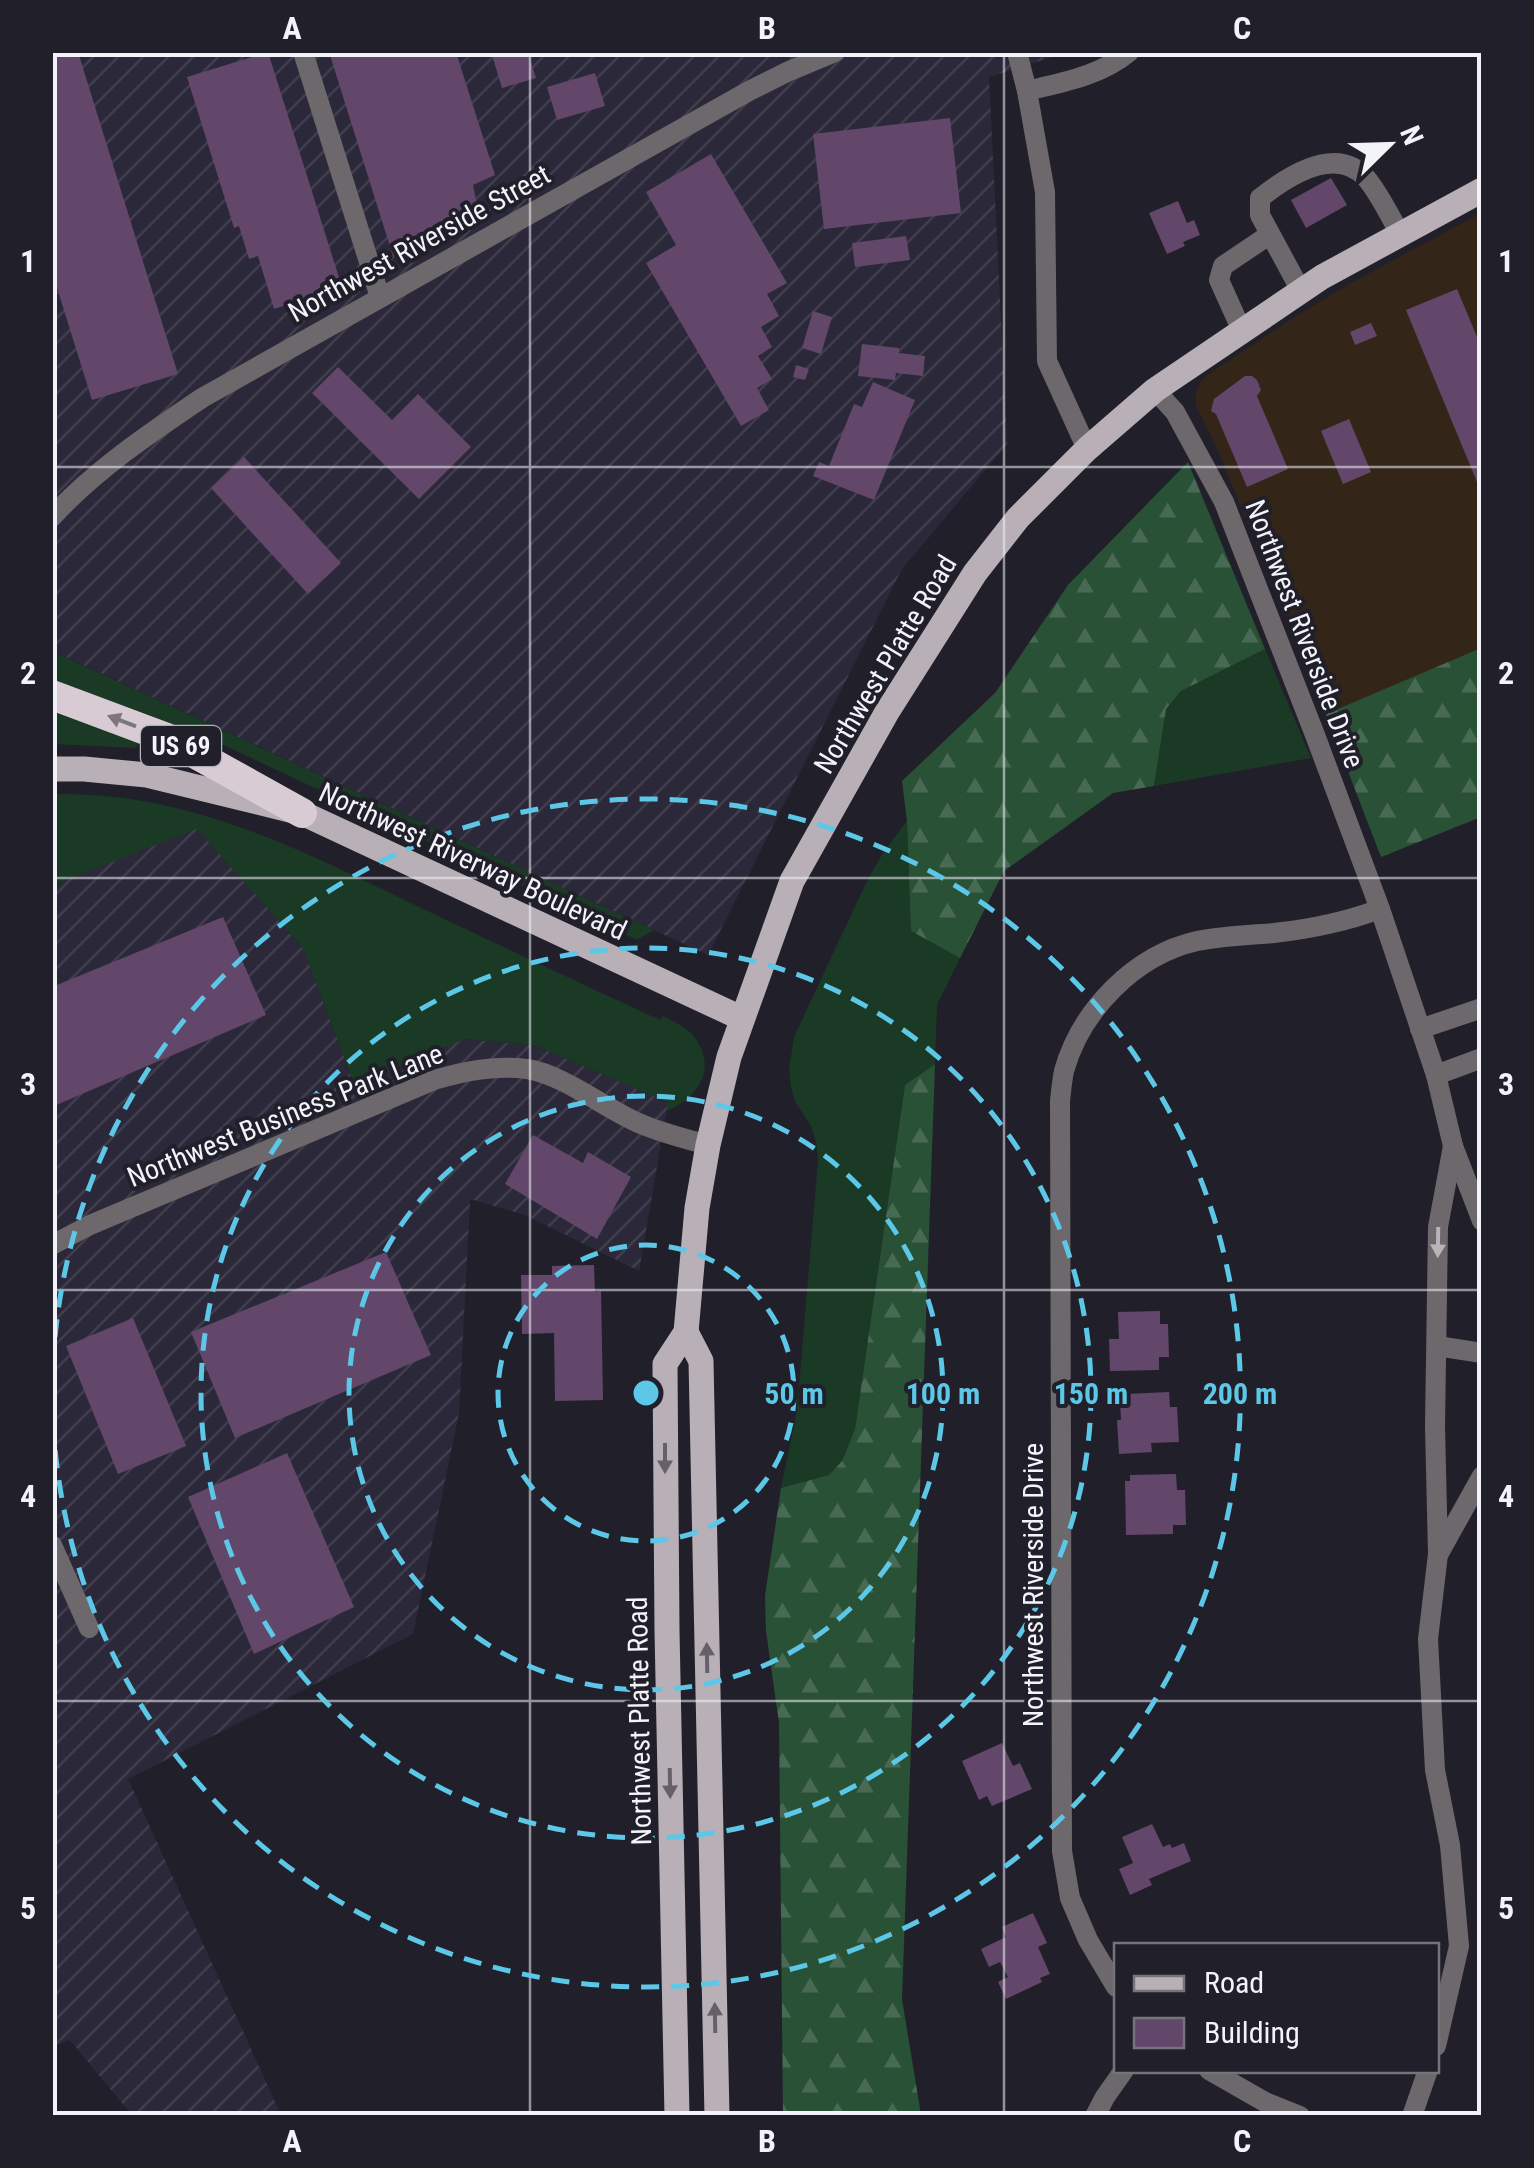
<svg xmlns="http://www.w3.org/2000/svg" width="1534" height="2168" viewBox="0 0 1534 2168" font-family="'Roboto Condensed',sans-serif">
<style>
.commercial{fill:#332619}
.industrial{fill:url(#industrial-furrows)}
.grass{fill:#1a3a25}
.forest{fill:url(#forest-firs)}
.building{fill:#62476a}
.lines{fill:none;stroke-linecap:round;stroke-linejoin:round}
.minor{stroke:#6d686b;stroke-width:20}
.major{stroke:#b9afb6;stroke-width:25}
.highway{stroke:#d8cbd3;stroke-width:30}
.oneway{fill:#7c767e}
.oneway2{fill:#b7b4ba}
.oneway3{fill:#656069}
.grid{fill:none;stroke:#f3f3fa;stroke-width:2.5;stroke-opacity:0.55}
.ring{fill:none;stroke:#5dc7e8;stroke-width:5;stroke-dasharray:18 12}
.labels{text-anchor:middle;stroke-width:8;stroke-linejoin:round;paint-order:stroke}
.shield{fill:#21202a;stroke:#b4b4bc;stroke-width:2.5}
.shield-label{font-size:25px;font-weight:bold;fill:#f3f3fa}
.street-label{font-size:28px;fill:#f3f3fa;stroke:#21202a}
.centre{fill:#5dc7e8;stroke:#21202a;stroke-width:5}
.ring-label{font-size:30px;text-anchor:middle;font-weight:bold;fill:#5dc7e8;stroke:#21202a;stroke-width:8;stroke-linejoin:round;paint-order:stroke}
.neatline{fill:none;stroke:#f3f3fa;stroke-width:4}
.grid-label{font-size:32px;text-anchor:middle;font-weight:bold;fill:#f3f3fa}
</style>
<defs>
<pattern id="industrial-furrows" width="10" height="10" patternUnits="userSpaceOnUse" patternTransform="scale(2.5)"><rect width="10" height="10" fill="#2b2939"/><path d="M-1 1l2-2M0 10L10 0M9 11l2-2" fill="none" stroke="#403e4d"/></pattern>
<pattern id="forest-firs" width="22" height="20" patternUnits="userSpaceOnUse" patternTransform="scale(2.5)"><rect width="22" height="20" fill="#285136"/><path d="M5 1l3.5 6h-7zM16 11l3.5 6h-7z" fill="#486a54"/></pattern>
</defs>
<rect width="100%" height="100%" fill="#21202a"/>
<!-- commercial -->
<path class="commercial" d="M1481,213V648L1326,714L1216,446L1197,408L1195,397L1199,384L1206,376L1290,320L1351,283Z"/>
<!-- industrial -->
<g class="industrial">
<path d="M53,53H1066L989,77L1007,444L902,569L708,955L53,651Z"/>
<path d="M197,828L303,948L354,1083L464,1039L534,1045L668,1102L639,1271L525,1215L470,1199L459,1413L413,1634L128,1779L281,2115H132L70,2040L53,2046V885Z"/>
</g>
<!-- grass -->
<g class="grass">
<path d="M1265,649L1311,758L1154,786L1166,709L1181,691Z"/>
<path d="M52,651L654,930L637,940L230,748L147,714L53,681Z"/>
<path d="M52,709L139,743L136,748L53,744Z"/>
<path d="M53,794C191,792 298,849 419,907C499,945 579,983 660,1020L663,1016C672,1021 683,1025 691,1033C719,1065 701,1096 667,1111V1102L534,1045L465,1039L354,1083L303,948L197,829L53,885Z"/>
<path d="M907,821L911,931L960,958L937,1005L935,1064L905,1085L855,1429L842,1461L829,1475L781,1488L797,1411L818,1160L816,1142L811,1126L795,1101L791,1087L789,1070L794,1037L867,881L883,853Z"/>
</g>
<!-- forest -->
<g class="forest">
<path d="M1188,462L1265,649L1181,691L1166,709L1154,786L1113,793L1004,871L960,958L911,931L907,821L902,781L995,693L1068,585Z"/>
<path d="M1481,648V817L1381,857L1326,714Z"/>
<path d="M935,1064L902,1999L921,2115H783L779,1723L766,1631L765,1596L781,1488L829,1475L842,1461L855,1429L905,1085Z"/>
</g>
<!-- building -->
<g class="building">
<path d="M52,52H78L178,374L92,400L52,272Z"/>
<path d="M268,52L342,287L274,309L258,256L249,259L239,226L234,228L187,77Z"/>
<path d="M329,52H456L495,175L473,185L479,214L437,242L393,256Z"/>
<path d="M491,52H528L536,78L502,88Z"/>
<path d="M595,73L605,106L557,120L547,87Z"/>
<path d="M950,118L961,213L824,229L813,134Z"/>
<path d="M711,154L787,283L767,294L779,316L761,327L772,347L758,356L772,379L757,388L769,410L741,426L646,263L676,245L646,192Z"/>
<path d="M1331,178L1347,205L1306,228L1291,200Z"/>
<path d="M1178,201L1187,223L1194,220L1200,235L1183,242L1185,246L1167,254L1149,213Z"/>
<path d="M906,236L910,260L855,267L852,243Z"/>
<path d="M1457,289L1482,349V480L1477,482L1406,310Z"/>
<path d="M813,311L832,317L821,354L802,348Z"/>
<path d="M1371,323L1377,336L1355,345L1350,332Z"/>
<path d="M862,344L899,348V353L925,356L923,376L896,373L895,380L858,376Z"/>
<path d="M796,365L809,369L805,380L793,377Z"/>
<path d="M338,367L392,420L418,394L471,447L419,499L312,393Z"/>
<path d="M1245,376H1252L1257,380L1261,390L1257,396L1288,469L1247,487L1216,414L1211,411L1214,399Z"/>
<path d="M873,382L915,400L874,500L813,476L819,462L829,466L854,404L862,407Z"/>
<path d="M1349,419L1371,472L1343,484L1321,431Z"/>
<path d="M244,457L341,563L308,594L211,488Z"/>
<path d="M223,917L266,1015L54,1106L52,987Z"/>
<path d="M533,1135L583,1163L588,1152L631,1177L597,1239L505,1184Z"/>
<path d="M386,1252L431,1355L235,1438L191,1332Z"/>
<path d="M594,1265L595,1292L601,1291L603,1400L555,1401L554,1333L522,1334L521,1275H552V1266Z"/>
<path d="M1160,1311V1324H1168L1169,1357H1159V1370L1110,1371L1109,1339H1119L1118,1312Z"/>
<path d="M133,1318L186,1446L118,1474L66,1346Z"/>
<path d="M1169,1392L1170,1407H1177L1179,1442L1151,1443L1152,1452L1119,1454L1117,1420H1121L1120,1400H1127L1126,1394Z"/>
<path d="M287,1453L354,1607L254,1654L188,1497Z"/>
<path d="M1176,1474L1177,1490H1185L1186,1525H1173V1534L1126,1535L1125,1481H1130V1475Z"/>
<path d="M1002,1743L1013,1766L1020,1763L1032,1789L992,1806L987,1796L979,1800L962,1761Z"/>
<path d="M1152,1824L1163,1847L1170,1844L1172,1848L1184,1843L1191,1861L1149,1879L1152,1885L1130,1895L1119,1869L1133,1863L1122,1837Z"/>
<path d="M1033,1913L1047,1943L1038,1947L1050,1974L1040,1978L1042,1982L1006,1999L998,1982L1008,1977L1000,1962L989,1967L981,1949L1006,1937L1002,1927Z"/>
</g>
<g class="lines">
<!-- minor -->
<g class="minor">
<path d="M303,52L380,297"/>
<path d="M1017,52L1027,91L1045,192L1047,361L1087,449"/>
<path d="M1027,91C1063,82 1100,76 1129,52"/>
<path d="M1301,291L1260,215V198C1288,176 1337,144 1367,179C1380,195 1390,216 1400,234"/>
<path d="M1242,331L1219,280L1223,266L1269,235"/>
<path d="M1155,390L1175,412L1224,502L1315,735L1380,909L1436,1075L1453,1146L1482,1221"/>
<path d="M52,517C95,470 150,433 202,398L749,91L787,72L835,52"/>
<path d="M1420,1029L1482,1008"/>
<path d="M1436,1075L1482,1058"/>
<path d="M52,1245L90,1225L434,1080C465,1071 495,1065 527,1069C565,1075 605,1109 641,1124C662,1133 686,1139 708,1145"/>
<path d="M1437,1346L1482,1353"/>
<path d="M52,1545L89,1628"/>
<path d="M1439,1553L1482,1476"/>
<path d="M1116,1987L1088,1940L1070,1898L1062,1851L1060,1101C1061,1091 1062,1081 1064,1071C1081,1010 1135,955 1197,941C1222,936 1249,935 1274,933C1311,929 1345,922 1380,909"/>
<path d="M1436,2046L1459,1946L1450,1845L1435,1770L1428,1639L1438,1554L1435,1426L1438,1227L1453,1146"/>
<path d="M1209,2070L1265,2102L1300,2116"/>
<path d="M1095,2116L1105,2097L1124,2070"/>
<path d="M1412,2116L1428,2070"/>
</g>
<!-- major -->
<g class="major">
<path d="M52,769H84L147,775L302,813L741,1018"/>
<path d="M686,1332L701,1361L717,2116"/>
<path d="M677,2116L667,1631L665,1364L686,1332L697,1208L708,1145L729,1057L792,881L887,712L975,573L1018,518L1087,449L1155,390L1322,277L1482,190"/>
</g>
<!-- highway -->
<path class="highway" d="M52,695L167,738L302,813"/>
</g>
<!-- one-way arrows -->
<defs><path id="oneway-solid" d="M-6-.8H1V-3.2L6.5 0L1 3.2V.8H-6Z" transform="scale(2.5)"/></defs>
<use class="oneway" href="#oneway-solid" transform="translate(122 721) rotate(-159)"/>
<use class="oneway2" href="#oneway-solid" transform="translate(1438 1242) rotate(91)"/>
<g class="oneway3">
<use href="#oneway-solid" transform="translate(665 1458) rotate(90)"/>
<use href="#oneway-solid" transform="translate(707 1658) rotate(-91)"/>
<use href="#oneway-solid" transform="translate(670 1783) rotate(89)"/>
<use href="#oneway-solid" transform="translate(715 2018) rotate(-91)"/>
</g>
<!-- grid -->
<path class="grid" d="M530,52V2116M1004,52V2116M52,467H1482M52,878H1482M52,1290H1482M52,1701H1482"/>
<!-- distance rings -->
<g class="ring">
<circle cx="646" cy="1393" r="148"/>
<circle cx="646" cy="1393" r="297"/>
<circle cx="646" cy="1393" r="445"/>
<path d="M53 1367A594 594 0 1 1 53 1419"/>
</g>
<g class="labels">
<!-- shield labels -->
<rect class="shield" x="141" y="726" width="80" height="40" rx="8"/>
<g class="shield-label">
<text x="181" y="755">US 69</text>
</g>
<!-- street labels -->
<g class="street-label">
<text transform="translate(419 243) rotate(-29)" y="10">Northwest Riverside Street</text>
<text transform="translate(1305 634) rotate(69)" y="10">Northwest Riverside Drive</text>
<text transform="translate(885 664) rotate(-59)" y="10">Northwest Platte Road</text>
<text transform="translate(473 861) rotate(25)" y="10">Northwest Riverway Boulevard</text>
<text transform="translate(285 1115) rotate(-22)" y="10">Northwest Business Park Lane</text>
<text transform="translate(1033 1585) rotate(-90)" y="10">Northwest Riverside Drive</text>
<text transform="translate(639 1721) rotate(-91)" y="10">Northwest Platte Road</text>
</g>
</g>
<circle cx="646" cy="1393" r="15" class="centre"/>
<g class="ring-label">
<text x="794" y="1404">50 m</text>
<text x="943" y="1404">100 m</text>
<text x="1091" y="1404">150 m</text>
<text x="1240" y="1404">200 m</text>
</g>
<!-- border -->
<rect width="1534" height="2168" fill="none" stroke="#21202a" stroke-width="110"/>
<!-- legend -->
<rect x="1114" y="1943" width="325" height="130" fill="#21202a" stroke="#75747d" stroke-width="2.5"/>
<rect x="1134" y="1976" width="50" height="15" fill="#b9afb6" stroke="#75747d" stroke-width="2.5"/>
<text x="1204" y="1993" font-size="30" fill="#f3f3fa">Road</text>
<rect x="1134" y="2018" width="50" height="30" fill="#62476a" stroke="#75747d" stroke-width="2.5"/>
<text x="1204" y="2043" font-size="30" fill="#f3f3fa">Building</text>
<!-- north arrow -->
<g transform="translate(1389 145) rotate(67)" stroke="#21202a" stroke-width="8" paint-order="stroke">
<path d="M0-8L18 38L0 25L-18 38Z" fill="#f3f3fa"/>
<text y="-15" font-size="28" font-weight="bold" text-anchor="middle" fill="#f3f3fa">N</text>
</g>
<rect x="55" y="55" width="1424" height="2058" class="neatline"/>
<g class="grid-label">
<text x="292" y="39">A</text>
<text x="767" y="39">B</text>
<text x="1242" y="39">C</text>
<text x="28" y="272">1</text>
<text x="1506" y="272">1</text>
<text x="28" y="684">2</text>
<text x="1506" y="684">2</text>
<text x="28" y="1095">3</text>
<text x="1506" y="1095">3</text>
<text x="28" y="1507">4</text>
<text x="1506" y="1507">4</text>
<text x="28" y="1919">5</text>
<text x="1506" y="1919">5</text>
<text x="292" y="2152">A</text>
<text x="767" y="2152">B</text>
<text x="1242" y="2152">C</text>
</g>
</svg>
